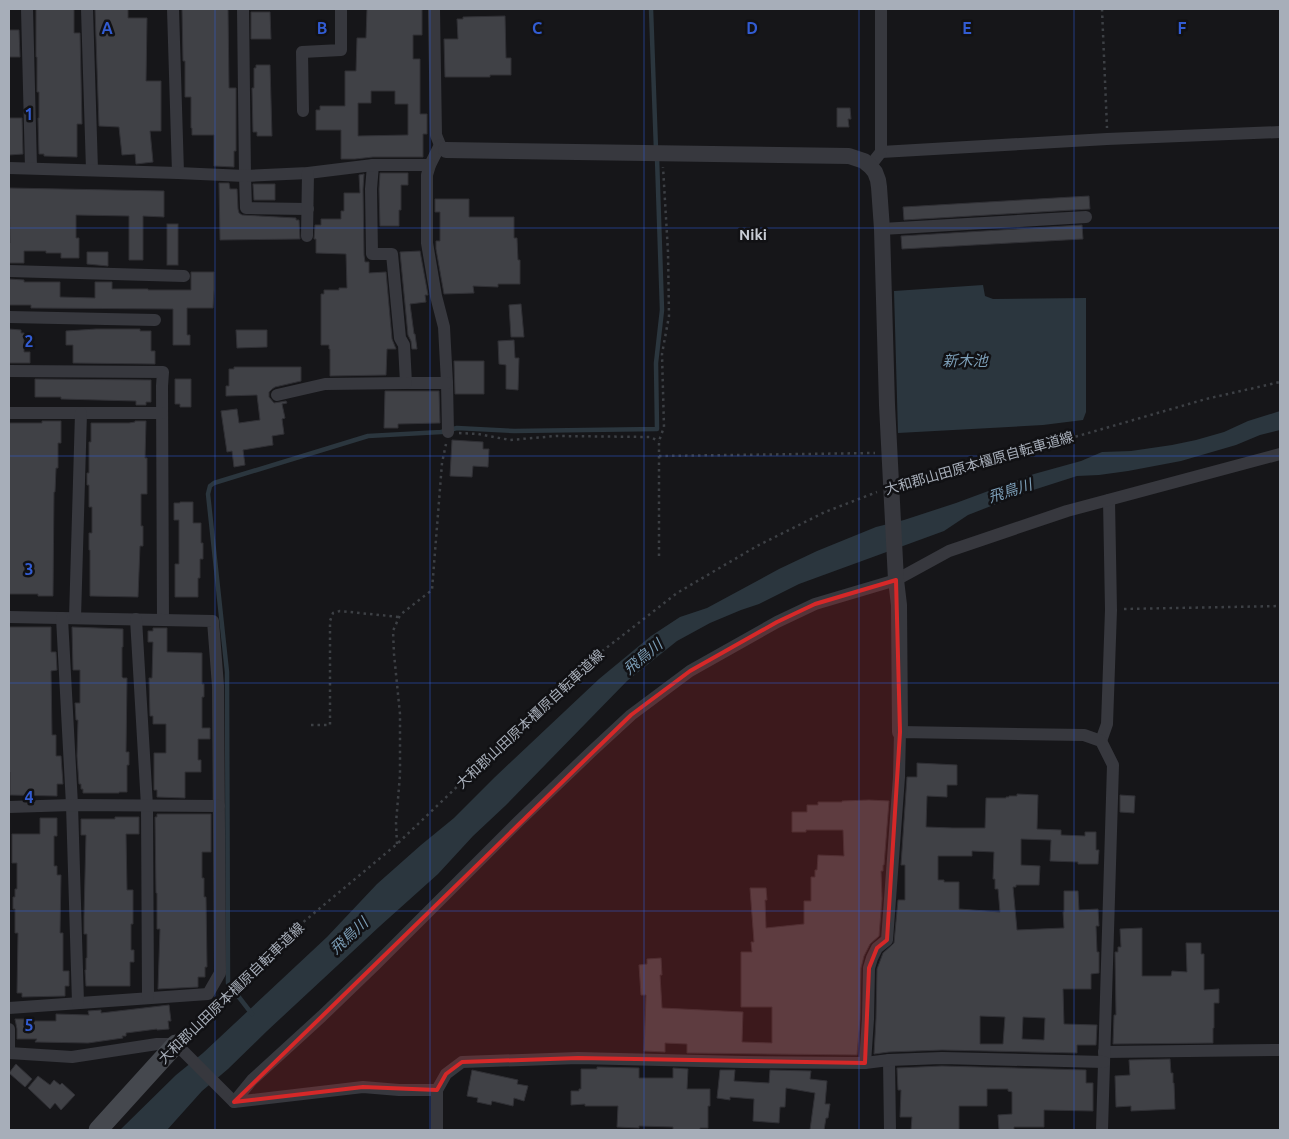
<svg xmlns="http://www.w3.org/2000/svg" width="1289" height="1139" viewBox="0 0 1289 1139" font-family="Ubuntu,'Noto Sans JP',sans-serif">
<style>
.water{fill:#2b363e}
.lines{fill:none;stroke-linecap:round;stroke-linejoin:round}
.stream{stroke:#2b363e;stroke-width:4.5}
.building{fill:#404146;stroke:#303035;fill-rule:evenodd}
.path{stroke:#3d4045;stroke-width:2.5;stroke-dasharray:2.5 4;stroke-linecap:butt}
.minor{stroke:#37383e;stroke-width:12}
.tertiary{stroke:#37383e;stroke-width:16}
.secondary{stroke:#45484e;stroke-width:19}
.marked{fill:#d62828;fill-opacity:0.2;stroke:#d62828;stroke-width:4;stroke-linejoin:round}
.grid{fill:none;stroke:#325cd3;stroke-width:1;stroke-opacity:0.55}
.labels{text-anchor:middle;stroke-width:5;stroke-linejoin:round;paint-order:stroke}
.street-label{font-size:14px;fill:#a7aeb9;stroke:#111114}
.neighbourhood-label{font-size:15px;font-weight:bold;fill:#c9cdd5;stroke:#111114}
.water-label{font-size:15px;font-style:italic;fill:#7c9eb7;stroke:#111114}
.grid-label{font-size:16px;text-anchor:middle;font-weight:bold;fill:#325cd3;stroke:#111114;stroke-width:5;stroke-linejoin:round;paint-order:stroke}
</style>
<rect width="100%" height="100%" fill="#161619"/>
<!-- water -->
<g class="water">
<path d="M983,285L985,296L993,299L1086,298V412L1083,420L1043,425L898,433L894,291Z"/>
<path d="M1280,411V430L1260,435L1236,445L1181,461L1128,471L1099,475L1077,476L1027,492L968,515L944,531L799,584L759,604L741,610L710,623L677,641L627,681L505,806L473,836L438,874L380,926L267,1031L228,1069L202,1091L167,1130H120L176,1075L203,1053L327,937L377,884L421,845L454,818L495,777L599,679L651,636L680,617L707,608L779,569L817,551L876,527L904,520L956,503L1034,474L1081,461L1102,452L1131,451L1172,445L1196,440L1224,432L1248,421Z"/>
</g>
<g class="lines">
<!-- stream -->
<g class="stream">
<path d="M651,9L656,150"/>
<path d="M252,1014L228,983L227,672L208,494L210,486L214,483L368,436L441,432L457,428L514,431L657,429L656,363L662,310L657,158"/>
</g>
</g>
<!-- building -->
<g class="building">
<path d="M36,9H74V33H80L82,124H77V157L44,156V154H39L38,118H39V92H37V57H36Z"/>
<path d="M95,9H128V18H147L146,81H161V131H150L153,162L136,164L135,154L122,155L119,127L99,126Z"/>
<path d="M182,9H228L229,88H236V151H234V167L214,166V135H192V128H191V97H185V61H183Z"/>
<path d="M367,9H422V35H413V59H420V114H427V134H423V157H373L355,159H341V130H316V110H320V106H345V71H356L357,38H366ZM371,91H395V104H408V135L358,136V103H371Z"/>
<path d="M251,12H270L271,39H251Z"/>
<path d="M505,16L506,58H511V75H490V77H445L444,39H458L457,19H463V17Z"/>
<path d="M9,30H19L20,57H9Z"/>
<path d="M256,65H270L272,136H257V132H253L252,88H254V68H256Z"/>
<path d="M837,108H850L851,119H848L849,127H837Z"/>
<path d="M9,118H22L23,154L9,155Z"/>
<path d="M380,173H408V185H401V210H399V226H380L379,189Z"/>
<path d="M364,174L363,189L364,255L365,262H369V273L386,272L392,339L396,349H387L386,375L330,376V349H329V345H321V294H324V290H339V288H347L346,254L316,253V239H314L315,225H321V219H341V211H344V193H360L359,175Z"/>
<path d="M219,183H229L230,189H237L238,209L239,213L242,215L296,218V220H299L300,239L220,240Z"/>
<path d="M253,184H275V200H254Z"/>
<path d="M9,188L164,191V217L143,216V260H129V216L76,215V238H79V258H61V253H46V251H24V263H9V243H10Z"/>
<path d="M1089,196L1090,209L904,220L903,207Z"/>
<path d="M435,199H469V217H514V238H517L518,260H520V284H498V287L473,286L474,293L444,294L436,249V241H440V212H435Z"/>
<rect x="167" y="224" width="11" height="41"/>
<path d="M1082,225L1083,239L902,249L901,236Z"/>
<path d="M420,251L428,295H425L426,302L410,304L414,334H415L417,349H412L411,341L408,335L400,252Z"/>
<path d="M87,252H108V266L87,264Z"/>
<path d="M191,272H214V290L213,308H187V335H190V345H173V309L31,308V305H9V279L24,280V282H60V297L95,298V282H112V289H148V290H191Z"/>
<path d="M521,304L524,337H511L509,305Z"/>
<path d="M9,329L21,330V333H24V352H30V363H9Z"/>
<path d="M96,329H140V331H151V351H155V364L73,363V345H66V331Z"/>
<path d="M236,330H267V347L237,348Z"/>
<path d="M514,340L515,358H519L518,390L506,389V365L499,364L498,341Z"/>
<path d="M454,361H484V394H455Z"/>
<path d="M234,367H301V381L275,387L272,389L269,392V397L274,403L286,401L287,403L282,404L285,418L282,419L284,434L272,436L273,445L243,450L245,465L234,467L232,451L227,452L221,411L237,409L239,423L260,420L257,395L226,396V386H229V369H234Z"/>
<path d="M35,379L151,380V402H146V405H136V401L61,399V397H35Z"/>
<path d="M175,379H191V407H180V404H175Z"/>
<path d="M385,391H439L440,423L398,424V428H384Z"/>
<path d="M42,421H61V443H58V468H56L55,492H54L53,596H38V594H9V423H42Z"/>
<path d="M135,421H146L145,458H147V494H141V526H143V546H140L138,597L90,596V550H89V533H92V507H89V485H87V473H89V442H91V423H129L135,422Z"/>
<path d="M452,440L483,442V449H489L488,467L473,466L472,477L450,476Z"/>
<path d="M180,502H193V523H201V543H203V559H200V578H198V597H175V564H179V520H174V503H180Z"/>
<path d="M9,627H51V652H56L57,670L51,671L52,735H56V756H61L63,784H57V796L10,795V772H9Z"/>
<path d="M72,627L123,629V647H122V677L123,678H127L126,752H129V765H127V792H119V793H83V789H81V784H79L77,756L78,720H76L75,703H80V670H73Z"/>
<path d="M153,628H167V652L202,653V684H204V697H202V728H210V739H198V760H201V772H185V798L157,797V790H154V753H166V724H153V716H150L149,678H152L153,642H148V631H153Z"/>
<path d="M917,763L957,765V785H947V797L927,796L926,827L953,828H985L986,798H1006V797H1009V796H1017V794L1038,795L1037,829L1061,830V835L1085,836V832H1096V850H1099L1098,864H1078V862L1050,861L1051,840L1021,839V865L1040,866L1039,885H1016V887H1013L1017,930L1064,928L1063,912H1064V891H1078L1079,910L1098,909L1099,926H1096L1097,952H1099V973L1091,974V989H1063L1064,1024L1097,1025L1096,1045H1077V1053L942,1050L889,1052L874,1054L876,1019L877,969L883,953L894,943L898,900H905V865H901L907,777H917ZM972,851L994,852L993,879H995V889H998L1000,912L959,909V882H944V880H938V856H972ZM980,1016L1005,1017L1003,1044H980ZM1023,1017L1045,1018L1044,1040L1022,1039Z"/>
<path d="M1120,795L1135,796L1134,813L1120,812Z"/>
<path d="M869,800L889,801L884,865H883V871H881L882,899L879,936L870,944L864,956L861,968L860,1019L857,1055L687,1053V1044L665,1043V1052L644,1051L646,995H641L639,965L647,964V959L661,958L662,975H660L662,1008L743,1012L742,1042L772,1043V1007H741V952H752L751,942H754L750,888H766L767,900H765L766,928L804,924V901H811V877H815V870H817L818,855L844,856L843,830H806V832H792V812H807V805H818V802H842V801Z"/>
<path d="M157,814H211V852H202V878H204V897H206L207,967H205V977H198V987L158,989L160,929H157V893H156L155,817H157Z"/>
<path d="M115,817H139V834H126L127,890H133V924H131V950H134V962H130V986H86L85,970H86V958H87V934H84V916L86,835H81V819H115Z"/>
<path d="M40,818H57V836H54V866H57V875H61L60,933H63V971H69V986H65V996L22,997V993H17L18,933H15V909H13V897H15V889H17V863H12V834H40Z"/>
<path d="M1142,928V976H1171L1172,971L1187,972L1186,943H1201V954H1204V990L1219,989V1003H1214V1028H1213V1043L1113,1044L1114,1015H1116L1115,952H1118V947H1121L1120,929Z"/>
<path d="M169,1005L171,1021H168L169,1029L157,1030V1029L126,1033V1036H122L123,1038L88,1043L35,1042L37,1039H17V1029L15,1019H28V1021H56V1014L89,1015L88,1011L101,1010V1013Z"/>
<path d="M1170,1059L1171,1073H1173V1083H1174L1175,1109L1131,1111V1106L1116,1107L1115,1076L1130,1075L1129,1060Z"/>
<path d="M16,1064L32,1079L25,1087L9,1073Z"/>
<path d="M942,1066L1086,1070V1083H1093V1111L1044,1110V1127H1014V1130H999L998,1115L1012,1114V1092L1008,1091V1089H987V1106H959V1130H911L912,1117H900L901,1090H898L897,1068Z"/>
<path d="M597,1067L639,1068V1078H673V1068L688,1069L687,1089H710V1106H708V1128H700V1130H673V1127L639,1126V1128L617,1127L618,1106H585V1104L571,1105V1091H579V1089H581V1069H597Z"/>
<path d="M472,1070L518,1080L517,1084L528,1086L524,1101L514,1098L513,1106L492,1101L491,1105L477,1102L478,1098L467,1096Z"/>
<path d="M720,1070H735L734,1081L769,1083L770,1070L811,1071L810,1079L827,1081L825,1104H830L828,1118H826L824,1130H810L815,1093L786,1088L785,1107H780L779,1123L753,1121L754,1099L730,1097V1100L717,1098Z"/>
<path d="M38,1076L50,1085L54,1080L60,1085L62,1083L75,1095L61,1110L55,1103L50,1109L28,1088Z"/>
</g>
<g class="lines">
<!-- path -->
<g class="path">
<path d="M1102,9L1107,128"/>
<path d="M459,433L478,434L510,440L556,436L650,437L659,441"/>
<path d="M659,456L875,453"/>
<path d="M906,482L1036,446L1078,436L1206,399L1280,382"/>
<path d="M659,556V441L664,427L662,354L669,316L668,252L663,167"/>
<path d="M1124,609L1280,606"/>
<path d="M311,725H330V621L333,613L340,611L399,617"/>
<path d="M397,844L396,823L400,775V714L394,654L393,631L400,615L432,590L442,463L446,444"/>
<path d="M187,1035L197,1026L241,980L301,924L397,844L587,663L677,593L757,546L825,512L877,492"/>
</g>
<!-- minor -->
<g class="minor">
<path d="M27,9L31,168"/>
<path d="M87,9L92,170"/>
<path d="M173,9L178,173"/>
<path d="M243,9L245,176L246,208L308,209"/>
<path d="M434,9L436,135L440,145L446,150"/>
<path d="M303,111L302,52L341,50V9"/>
<path d="M440,145L430,165L427,175V243L436,296L444,327L447,383L448,432"/>
<path d="M881,152L1107,139L1280,132"/>
<path d="M373,165L371,189L372,254H392L400,338L404,345L406,383H447"/>
<path d="M870,166L881,152V9"/>
<path d="M9,168L178,173L245,176L308,173L373,165H430"/>
<path d="M882,229L1086,217"/>
<path d="M307,236L308,173"/>
<path d="M9,271L184,276"/>
<path d="M9,317L155,320"/>
<path d="M9,371L163,372L162,386L163,620"/>
<path d="M277,395L325,384L406,383"/>
<path d="M9,413H162"/>
<path d="M9,617L213,621L218,686L220,973L208,994L9,1008"/>
<path d="M62,618L72,805L78,1003"/>
<path d="M75,618L81,413"/>
<path d="M136,619L147,806L148,998"/>
<path d="M1101,741L1107,724L1111,610L1109,500"/>
<path d="M9,807L72,805L219,806"/>
<path d="M9,1029V1053"/>
<path d="M1104,1052L1280,1050"/>
<path d="M9,1053L72,1057L157,1044H176L234,1102L363,1087L399,1090H437"/>
<path d="M889,1060L890,1130"/>
<path d="M865,1063L868,1019L869,968L872,958L877,948L887,940L899,777L900,732L1084,735L1101,741L1113,765L1102,1130"/>
<path d="M234,1102L252,1080L322,1016L375,965L518,822L591,752L631,715L690,671L777,622L815,604L896,580L949,551L1067,511L1280,454"/>
<path d="M437,1130V1090L446,1074L462,1062L578,1058L743,1062L865,1063L889,1060L942,1058L1104,1062"/>
</g>
<!-- tertiary -->
<path class="tertiary" d="M446,150L849,156L864,161L870,166L875,172L878,180L879,187L882,229L887,405L896,580L899,605L900,732"/>
<!-- secondary -->
<path class="secondary" d="M98,1130L176,1044"/>
</g>
<!-- marked area -->
<path class="marked" d="M896,580L900,732L887,940L877,948L869,968L865,1063L578,1058L462,1062L446,1074L437,1090L363,1087L234,1102L631,715L690,671L777,622L815,604Z"/>
<!-- grid -->
<path class="grid" d="M215,9V1130M430,9V1130M644,9V1130M859,9V1130M1074,9V1130M9,228H1280M9,456H1280M9,683H1280M9,911H1280"/>
<g class="labels">
<!-- street labels -->
<g class="street-label">
<text transform="translate(979 463) rotate(-16)" y="5">大和郡山田原本橿原自転車道線</text>
<text transform="translate(530 719) rotate(-43)" y="5">大和郡山田原本橿原自転車道線</text>
<text transform="translate(231 993) rotate(-44)" y="5">大和郡山田原本橿原自転車道線</text>
</g>
<!-- neighbourhood labels -->
<g class="neighbourhood-label">
<text x="753" y="240">Niki</text>
</g>
<!-- water labels -->
<g class="water-label">
<text x="965" y="366">新木池</text>
<text transform="translate(1010 491) rotate(-18)" y="5">飛鳥川</text>
<text transform="translate(643 657) rotate(-40)" y="5">飛鳥川</text>
<text transform="translate(349 936) rotate(-43)" y="5">飛鳥川</text>
</g>
</g>
<g class="grid-label">
<text x="107" y="34">A</text>
<text x="322" y="34">B</text>
<text x="537" y="34">C</text>
<text x="752" y="34">D</text>
<text x="967" y="34">E</text>
<text x="1182" y="34">F</text>
<text x="29" y="120">1</text>
<text x="29" y="347">2</text>
<text x="29" y="575">3</text>
<text x="29" y="803">4</text>
<text x="29" y="1031">5</text>
</g>
<!-- border -->
<rect width="1289" height="1139" fill="none" stroke="#a7aeb9" stroke-width="20"/>
</svg>
